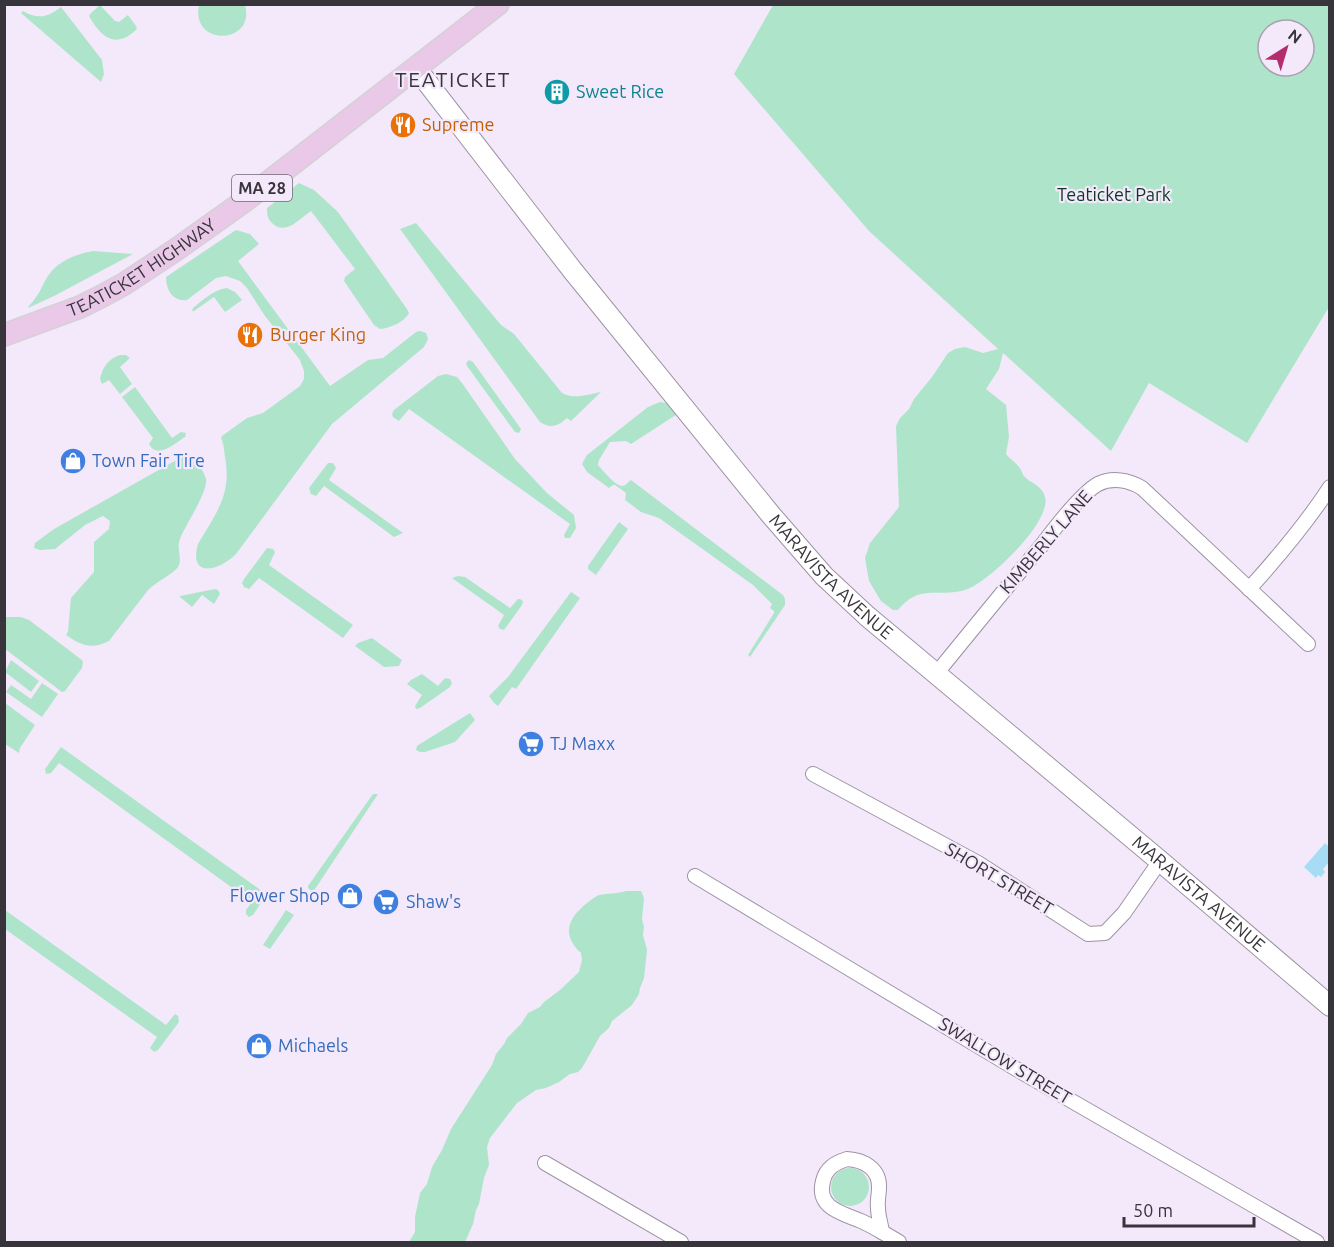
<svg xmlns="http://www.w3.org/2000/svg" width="1334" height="1247" viewBox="0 0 1334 1247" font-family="Ubuntu,sans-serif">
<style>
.green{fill:#aee5ca;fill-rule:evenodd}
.water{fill:#a6ddf5}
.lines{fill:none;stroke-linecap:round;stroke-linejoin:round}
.street-casing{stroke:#9d94a3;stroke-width:16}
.secondary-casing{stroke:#9d94a3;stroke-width:22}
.primary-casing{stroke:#d3d2d4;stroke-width:24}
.street{stroke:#fff;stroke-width:14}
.secondary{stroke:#fff;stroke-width:20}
.primary{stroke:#e9c8e8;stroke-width:21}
.labels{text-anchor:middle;stroke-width:4.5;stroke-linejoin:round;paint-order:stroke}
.shield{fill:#f3e9fa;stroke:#706a74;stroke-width:1.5}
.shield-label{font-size:16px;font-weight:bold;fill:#38343b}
.culture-label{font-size:18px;fill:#0d838f;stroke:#f3e9fa;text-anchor:start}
.food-label{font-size:18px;fill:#c56008;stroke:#f3e9fa;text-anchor:start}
.park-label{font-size:18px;fill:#0c3626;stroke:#f3e9fa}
.street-label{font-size:18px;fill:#38343b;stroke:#f3e9fa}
.shop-label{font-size:18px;fill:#366cbe;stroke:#f3e9fa;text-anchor:start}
.quarter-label{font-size:21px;letter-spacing:1.5px;fill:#38343b;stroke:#f3e9fa}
</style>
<rect width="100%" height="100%" fill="#f3e9fa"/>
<!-- green -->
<g class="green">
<path d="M100,5L115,21L119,22L128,15L136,26L137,29C116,49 102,39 89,16L90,14Z"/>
<path d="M199,5H245C256,45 190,47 199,5Z"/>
<path d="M773,5H1329V307L1247,443L1149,383L1111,451L1003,353L999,369L986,389L1006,405L1009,437L1006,454C1010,459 1015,462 1019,467C1022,470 1022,475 1026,478C1033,484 1043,487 1045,497C1052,522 987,584 965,590C937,598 920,583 898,610H893L881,601L869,581L865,558L870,543L899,507L896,426L900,418L909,409L914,399L932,377L948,353L955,349L965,347L983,353L998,349L869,231L734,74ZM1268,30H1304V66H1268Z"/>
<path d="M61,7L102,60L104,74L101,82L21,13L23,11C38,20 48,17 61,7Z"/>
<path d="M299,183L314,190L338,212L407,309L409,313C404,322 391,328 380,329L374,325L344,281L345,277L355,269L311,211C299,219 285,237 271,222C267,217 267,213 267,208Z"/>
<path d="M416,223L501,325L514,334L562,393C574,400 589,394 601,392L571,421L567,418C558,426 551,429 540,422L400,229Z"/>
<path d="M236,230L250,234L259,244L238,261L330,386L368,360L383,358L416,332L420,331L426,333L428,339L424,347L332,424L236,554C219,571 188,579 198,544C216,513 232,495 225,457C224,450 224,444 221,438L222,436L247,418L263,413L300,386L304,379V371L300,360L265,316L247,288L240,281L226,276L216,278L187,300C173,302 166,290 166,277Z"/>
<path d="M93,251L133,254L54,296L28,308C30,304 33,302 36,297C41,291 43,283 48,276C58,261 76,254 93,251Z"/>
<path d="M227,288L235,292L242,300L225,312L214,297L194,311H192L193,308C203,300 213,290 227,288Z"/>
<path d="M120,355H126L130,358L120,367L132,384L120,394L109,380L102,384L100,379C102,368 109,358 120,355Z"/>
<path d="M469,360L473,362L521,429L519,433L515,432L467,366L466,363Z"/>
<path d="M446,374L457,377L462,383L515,459L547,493L574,515L576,528L570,538H565L564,535L570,524L409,409L399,421L393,417L392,414L394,410L438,376Z"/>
<path d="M135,387L172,438L181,432L186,433L185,437C175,443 157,460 149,444L153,438L122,397Z"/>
<path d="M660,402L666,403L679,413L631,444L626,441L610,442L599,460L598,465C602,470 616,486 622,486C626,486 628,482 631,480L783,595L785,599V605L750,657L748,655L774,613V611L770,608L772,604L753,585L659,518L641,512L625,500L626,493L615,485H613L609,488L587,472L582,464L587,455L648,407Z"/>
<path d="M187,454C194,456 197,459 200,466C202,470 205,475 206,479C208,493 185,525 180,539C176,548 183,559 178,567C173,574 156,582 148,590L109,641C92,650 80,645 66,635L68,632L71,598L94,572V542L109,529L110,521L103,516L85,525L55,549L40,550L34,548L35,543L54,529Z"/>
<path d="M328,463H333L336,468L329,480L403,533L394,537L324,486L316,496L311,494L309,488Z"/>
<path d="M619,522L628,529L596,575L588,569V566Z"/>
<path d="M267,548L273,549L275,552L269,565L353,625L343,638L259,578L249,589L244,587L242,583L244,579Z"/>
<path d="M458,576L465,577L510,608L518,599H520L523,601L522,605L504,630L500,629L498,626L504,615L452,578Z"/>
<path d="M215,589L218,590L220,594L214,604L202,595L192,607L180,597V596Z"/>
<path d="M571,592L580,598L516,689L512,687L498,706L494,703L489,696L508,677Z"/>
<path d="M5,617H21L29,620L82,660L83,662L82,668L65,691L62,692L5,649Z"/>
<path d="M372,638L402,660L399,666L384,667L355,646L358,643Z"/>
<path d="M11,660L39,681L31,692L5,672Z"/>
<path d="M422,674L438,686L445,678L450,679L452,683L450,687L420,708L416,709L415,706L422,695L407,684L411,680Z"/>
<path d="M42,683L58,694L42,717L6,692L11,685L31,699Z"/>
<path d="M5,703L35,725L20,748L19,753L5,744Z"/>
<path d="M470,713L475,720L455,742L425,752H420L416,750L417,746L420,744Z"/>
<path d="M61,747L262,891L263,900L253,915L249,917L246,914V910L252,902L59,763L51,773L46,774L45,769Z"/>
<path d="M373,794H378L313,892L308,888V886Z"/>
<path d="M626,891H641L644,898L642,919L644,927L643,935L647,950L644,978L640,988L639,994L632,1005L612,1021L609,1028L600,1036L582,1068L578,1072L570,1074L559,1082L546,1088L536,1090L517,1103L490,1138L487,1147L489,1165L484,1178L479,1204L476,1210L473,1224L465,1242H409L415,1232V1217L420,1193L427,1184L432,1167L442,1150L451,1129L492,1065L496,1054L504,1044L507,1038L521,1024L528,1013L540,1007L544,1002L560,990L579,972L582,960L581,953C561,935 568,918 587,903C591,900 594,897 599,895C608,893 617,894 626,891Z"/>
<path d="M5,910L166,1025L175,1014L178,1016L179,1022L158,1050L154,1052L150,1048L157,1037L5,929Z"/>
<path d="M286,910L294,915L272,946L270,949L263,945Z"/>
<circle cx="850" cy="1187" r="19"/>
</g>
<!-- water -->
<path class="water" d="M1325,843L1329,847V862L1323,869L1325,872L1321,877L1318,875L1316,878L1304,867Z"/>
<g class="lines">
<defs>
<g id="street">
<path d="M1249,589C1278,557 1306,524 1330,487"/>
<path d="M936,674C971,631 1006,588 1042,545C1054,529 1082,493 1098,484C1112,477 1129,480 1142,488L1308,644"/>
<path d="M813,774L978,863L1088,934L1105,933L1124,913L1160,861"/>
<path d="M695,876L1023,1073L1317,1242"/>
<path d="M847,1159C864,1160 880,1169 879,1188C879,1195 877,1201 878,1208C878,1216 881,1224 882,1232C875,1228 868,1224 861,1221C842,1213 816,1208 823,1181C826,1168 835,1163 847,1159Z"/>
<path d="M545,1163L681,1242"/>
<path d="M882,1232L899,1242"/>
</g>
<g id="secondary">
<path id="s1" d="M416,68L573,271L771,515L824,576L867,616L1160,861L1330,1006"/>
</g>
<g id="primary">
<path id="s2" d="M4,335L80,307L102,296L124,284L174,251L243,202L498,4"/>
</g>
</defs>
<!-- street casing -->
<use href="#street" class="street-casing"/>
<!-- secondary casing -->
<use href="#secondary" class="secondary-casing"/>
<!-- primary casing -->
<use href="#primary" class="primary-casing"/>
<!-- street -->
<use href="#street" class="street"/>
<!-- secondary -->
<use href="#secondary" class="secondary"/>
<!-- primary -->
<use href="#primary" class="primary"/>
</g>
<!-- icons -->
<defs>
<symbol id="building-disc" viewBox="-11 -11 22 22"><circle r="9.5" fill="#0f9aa8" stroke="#f3e9fa"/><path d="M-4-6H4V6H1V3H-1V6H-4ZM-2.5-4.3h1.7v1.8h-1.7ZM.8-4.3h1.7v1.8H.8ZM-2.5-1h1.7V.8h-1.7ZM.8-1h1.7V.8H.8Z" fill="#fff"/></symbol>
<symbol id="restaurant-disc" viewBox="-11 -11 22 22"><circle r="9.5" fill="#e8710a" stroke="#f3e9fa"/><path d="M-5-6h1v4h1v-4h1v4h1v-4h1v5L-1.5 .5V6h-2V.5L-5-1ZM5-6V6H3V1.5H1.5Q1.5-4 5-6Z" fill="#fff"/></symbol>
<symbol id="shop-disc" viewBox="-11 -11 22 22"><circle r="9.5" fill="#3f7fe0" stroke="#f3e9fa"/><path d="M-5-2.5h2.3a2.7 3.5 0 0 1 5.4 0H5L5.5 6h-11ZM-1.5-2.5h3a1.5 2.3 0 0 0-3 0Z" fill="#fff"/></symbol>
<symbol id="supermarket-disc" viewBox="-11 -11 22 22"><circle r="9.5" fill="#3f7fe0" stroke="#f3e9fa"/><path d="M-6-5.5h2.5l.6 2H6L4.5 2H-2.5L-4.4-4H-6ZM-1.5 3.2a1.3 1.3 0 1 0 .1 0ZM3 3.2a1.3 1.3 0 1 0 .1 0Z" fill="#fff"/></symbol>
</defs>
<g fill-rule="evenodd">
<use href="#building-disc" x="542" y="77" width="30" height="30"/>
<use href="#restaurant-disc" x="388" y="110" width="30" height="30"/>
<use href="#restaurant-disc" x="235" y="320" width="30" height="30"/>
<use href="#shop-disc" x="58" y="446" width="30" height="30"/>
<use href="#supermarket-disc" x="516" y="729" width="30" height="30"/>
<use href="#shop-disc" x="335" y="881" width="30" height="30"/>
<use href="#supermarket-disc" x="371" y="887" width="30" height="30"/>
<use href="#shop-disc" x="244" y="1031" width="30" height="30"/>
</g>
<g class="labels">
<!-- shield labels -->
<rect class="shield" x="232" y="175" width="60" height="26" rx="4.5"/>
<g class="shield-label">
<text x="262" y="194">MA 28</text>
</g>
<!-- culture labels -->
<g class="culture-label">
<text x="576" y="98">Sweet Rice</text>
</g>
<!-- food labels -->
<g class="food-label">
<text x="422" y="131">Supreme</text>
<text x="270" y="341">Burger King</text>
</g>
<!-- park labels -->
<g class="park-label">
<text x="1114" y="201">Teaticket Park</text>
</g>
<!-- street labels -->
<g class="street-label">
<text dy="6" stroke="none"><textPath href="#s2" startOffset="154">TEATICKET HIGHWAY</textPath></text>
<text transform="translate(1046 542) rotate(-49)" y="6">KIMBERLY LANE</text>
<text dy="6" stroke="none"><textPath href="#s1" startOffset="657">MARAVISTA AVENUE</textPath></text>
<text transform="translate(999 879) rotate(31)" y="6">SHORT STREET</text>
<text dy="6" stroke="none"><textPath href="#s1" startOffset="1143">MARAVISTA AVENUE</textPath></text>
<text transform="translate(1005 1061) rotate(31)" y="6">SWALLOW STREET</text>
</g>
<!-- shop labels -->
<g class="shop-label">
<text x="92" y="467">Town Fair Tire</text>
<text x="550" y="750">TJ Maxx</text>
<text x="330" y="902" text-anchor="end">Flower Shop</text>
<text x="406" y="908">Shaw's</text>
<text x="278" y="1052">Michaels</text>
</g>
<!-- quarter labels -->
<g class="quarter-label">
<text x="453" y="87">TEATICKET</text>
</g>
</g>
<!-- border -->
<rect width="1334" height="1247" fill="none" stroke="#38343b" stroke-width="12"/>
<!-- north arrow -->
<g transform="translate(1286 48) rotate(37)"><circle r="28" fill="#f3e9fa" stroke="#a8a1ae" stroke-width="1.5"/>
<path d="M0-4.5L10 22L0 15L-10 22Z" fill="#b42c6d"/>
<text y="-9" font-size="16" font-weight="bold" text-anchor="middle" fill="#38343b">N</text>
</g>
<!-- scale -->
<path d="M1124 1217v9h130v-9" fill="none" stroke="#38343b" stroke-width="3"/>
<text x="1133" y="1217" font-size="18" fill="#38343b" stroke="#f3e9fa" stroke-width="4.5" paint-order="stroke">50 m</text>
</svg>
